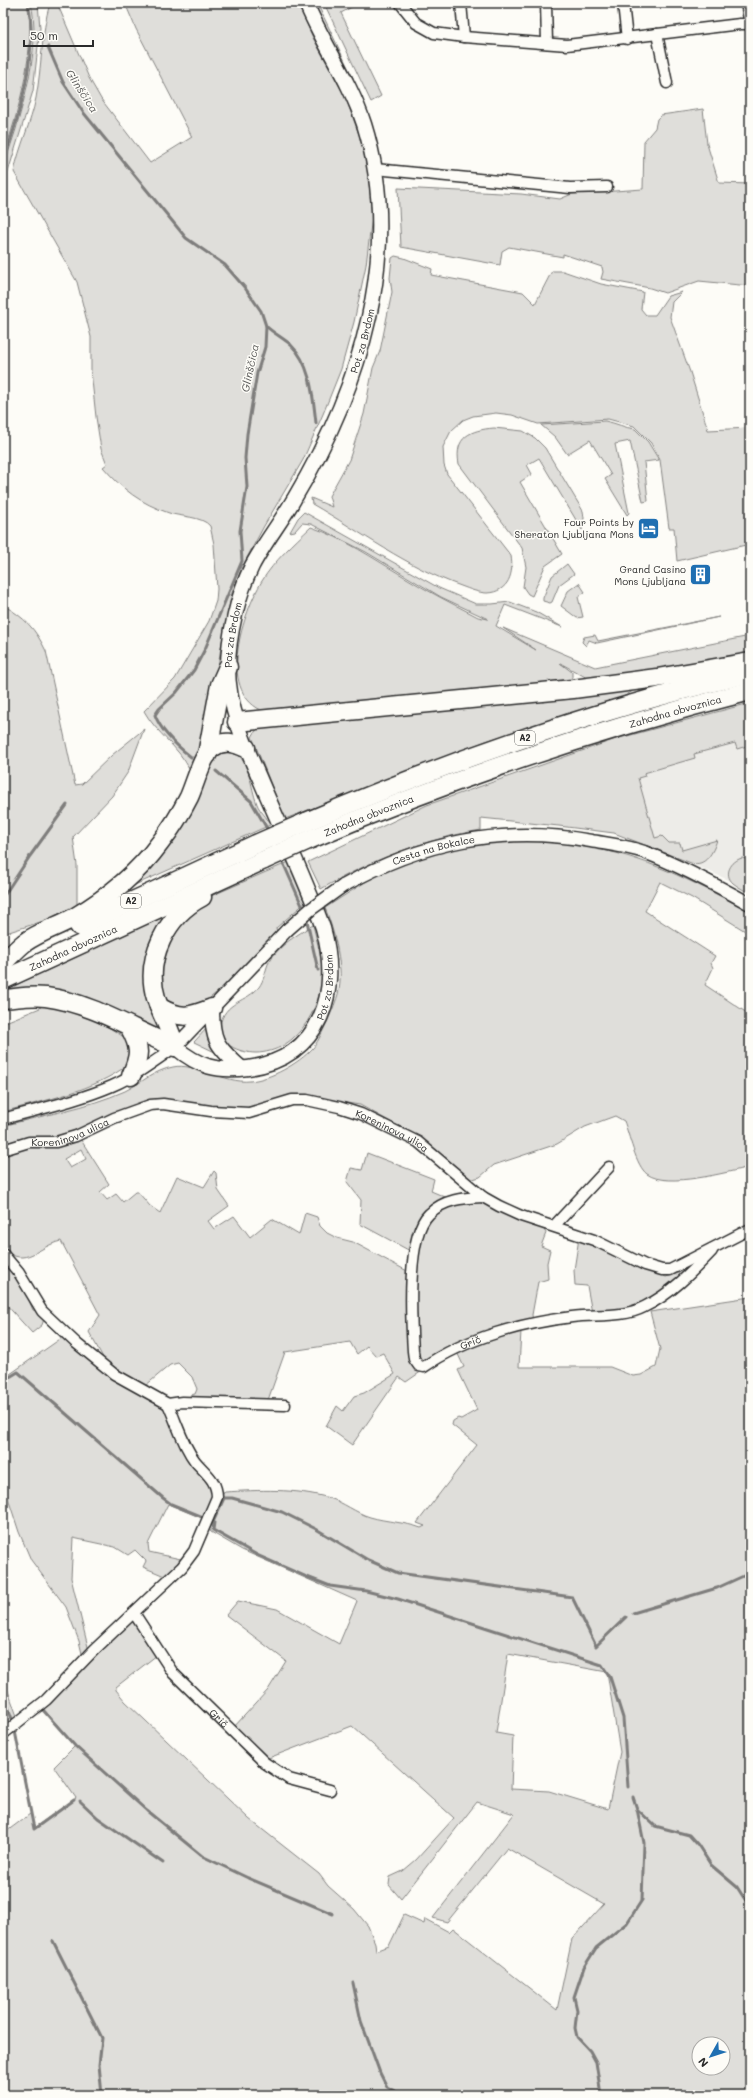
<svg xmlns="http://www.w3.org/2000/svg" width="753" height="2098" viewBox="0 0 753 2098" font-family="Mali,sans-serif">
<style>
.built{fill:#edece8}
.green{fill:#dfdeda;stroke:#858482;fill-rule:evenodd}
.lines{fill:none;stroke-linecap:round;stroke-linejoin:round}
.stream{stroke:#7e7d7b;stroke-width:3}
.minor-casing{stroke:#2b2b2b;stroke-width:13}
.tertiary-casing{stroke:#2b2b2b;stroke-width:15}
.secondary-casing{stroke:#2b2b2b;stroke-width:17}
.motorway-casing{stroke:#2b2b2b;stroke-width:21}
.minor{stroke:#fdfcf7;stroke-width:10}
.tertiary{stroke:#fdfcf7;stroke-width:12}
.secondary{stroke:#fdfcf7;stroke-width:14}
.motorway{stroke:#fdfcf7;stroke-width:18}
.tertiary-bridge-casing{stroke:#2b2b2b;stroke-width:15;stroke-linecap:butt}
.motorway-bridge-casing{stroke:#2b2b2b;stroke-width:21;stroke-linecap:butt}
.tertiary-bridge{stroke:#fdfcf7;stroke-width:12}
.motorway-bridge{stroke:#fdfcf7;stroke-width:18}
.labels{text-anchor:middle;stroke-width:3;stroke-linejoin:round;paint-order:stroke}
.shield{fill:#fdfcf7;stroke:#6a6a68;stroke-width:1}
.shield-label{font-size:9px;font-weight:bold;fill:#2b2b2b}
.street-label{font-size:10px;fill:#2b2b2b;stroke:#fdfcf7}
.poi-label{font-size:10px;fill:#2b2b2b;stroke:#fdfcf7;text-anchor:end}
.water-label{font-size:11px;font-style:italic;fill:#5b5b5a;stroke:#fdfcf7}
</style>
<rect width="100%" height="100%" fill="#fdfcf7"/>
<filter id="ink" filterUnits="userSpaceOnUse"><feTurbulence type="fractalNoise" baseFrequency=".025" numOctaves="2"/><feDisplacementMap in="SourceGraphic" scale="8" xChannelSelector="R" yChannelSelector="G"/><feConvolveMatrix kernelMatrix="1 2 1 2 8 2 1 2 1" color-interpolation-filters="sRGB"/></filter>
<g filter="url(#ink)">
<!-- built -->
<path class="built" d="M735,743L737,749L750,745V893L733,882L651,846L638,778L644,776V773L695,758L694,754Z"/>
<!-- green -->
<g class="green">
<path d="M3,3H27C37,46 18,115 3,156Z"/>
<path d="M31,3H38L40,28L33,91L3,188C3,165 9,151 16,129C27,89 40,44 31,3Z"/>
<path d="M50,3H57L89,78L101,99L150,163L192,137L136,29L125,3H298L313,38L345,96L360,137L368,171L372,216L366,265L354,322L341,369L323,414L303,460L264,526L242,567L232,593L221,647L207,738L190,770C179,747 156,733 144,711L175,679L209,621L216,601L217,589L214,544L210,526C202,516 180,517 169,513C140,503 123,490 103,467L107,464L101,449L96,417L91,371V337L77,282L14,172C19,147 31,123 36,98C42,66 41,34 50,3Z"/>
<path d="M314,3H317L353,78L330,36Z"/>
<path d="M324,3H359L341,13L381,96L371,102Z"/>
<path d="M703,109L707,144L719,183L750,184V286L699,281L665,293L650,288L601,279L603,272L602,267L563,254V257L509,247L502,251L500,265L401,247L398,188L521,194L560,199L572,194L643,189L644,141L655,128L657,119L661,115Z"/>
<path d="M395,256L404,258L432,269L431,275L523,292L535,304L552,271H563L601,284L643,292L641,309L646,315H655L668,296L682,292L672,302L670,317L690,372L708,430L750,428V544L677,561L674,528H669L660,460L651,443L634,426L608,419L538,424L512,415L496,413L473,416L463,420L451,431L443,447L444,465L447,474L511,556C514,573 509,592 487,593C479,593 469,589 461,586C407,567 361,532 312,504L311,498L332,507L329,496L349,460L364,414L373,368L380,351L392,292L390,278L392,258Z"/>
<path d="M605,421C616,423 625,428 635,429L648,442L659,460L644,462L648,501L643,502L630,441L615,444L629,513L627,515L605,479L611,475L590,440L567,454L555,437L541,425Z"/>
<path d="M494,428L523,431L535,438L545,448L583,511L584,518L582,530L539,458L527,465L532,474L520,482L562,554L545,566L532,596L528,594L523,587L526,567L522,548L459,464C454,437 470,430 494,428Z"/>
<path d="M304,512L439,588L476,604H492L510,602L536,612L562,627L505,605L496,626L536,650L503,628L595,667L750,636V656L589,679L560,663L572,672V680L261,710C217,689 243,613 262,581C274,561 294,543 311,527C344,538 374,559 403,576C427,591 453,604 478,617L488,619L441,597L366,552L311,524L302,523L295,531L290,532L298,518Z"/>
<path d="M567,564L574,574L559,585L552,602L550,603L543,601V598L552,576Z"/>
<path d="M579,583L585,592L578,597L583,617L577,618L561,606L568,591Z"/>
<path d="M3,605C25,618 35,628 46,651L75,785L82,784L112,755L144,729L128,772L112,796L73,837L77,865V907L62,915L3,934Z"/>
<path d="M719,617L597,643L589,640L586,646L582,642L584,637L595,635L598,641Z"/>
<path d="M641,686L623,697L486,741L285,819L252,737L258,727Z"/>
<path d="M750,703V745L737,749L735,743L694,754L695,758L644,773L645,776L638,778L655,838L662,836L669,843H680L682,850L717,840C713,852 706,867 691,863L614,833L559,826L481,818V830C421,840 374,859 321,889L308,862L427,805L616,739Z"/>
<path d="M230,749C250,758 250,786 257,804C260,812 267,816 270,825L128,888L212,761L219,753Z"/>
<path d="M532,841C554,843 577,844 599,849C653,860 702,886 750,912V934L692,898L660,882L645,911L715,956L711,963L713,968L705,985L750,1015V1167C727,1172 667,1189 647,1174C636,1166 629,1134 624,1121L615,1116L585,1127L557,1144L494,1165L480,1177L469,1180L427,1142L360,1105L295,1095L258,1106L236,1109L209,1108L175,1102L61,1136L3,1147V1126C43,1115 87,1108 125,1091C141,1083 155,1070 173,1067C194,1062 226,1084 250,1081C271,1079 298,1064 313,1048C319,1042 336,1003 338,994C345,970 334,930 325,908L373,877L391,868L438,852L488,842Z"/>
<path d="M742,858L750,860L749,893C744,890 738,887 733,883C723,874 731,861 742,858Z"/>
<path d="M289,862L307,901L276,928L277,932L226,985L195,1010L192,1012L162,1001L159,962L168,935L211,896Z"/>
<path d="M169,914L157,939L167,1033L5,990Z"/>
<path d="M313,925C318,946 326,970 320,991C315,1012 303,1033 284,1045C276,1050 265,1053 256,1053C240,1053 217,1044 220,1026C224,1001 247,1002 259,987C264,980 265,972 268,964C277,946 297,935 313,925Z"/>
<path d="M44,1003C74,1011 106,1022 130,1042L129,1064C94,1091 45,1100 3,1112V1023L40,1008Z"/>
<path d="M207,1028L217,1053L194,1042Z"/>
<path d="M81,1140L109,1184L100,1192L107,1200L116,1194L123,1202L135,1192H138L150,1206L160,1213L177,1176L204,1187L214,1171L216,1173L218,1190L229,1206L208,1221L214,1229L234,1216L250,1237L272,1219L299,1235L305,1213L317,1217L320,1226L327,1233L337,1238L353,1242L409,1272L411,1353L422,1371L406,1382L399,1377L352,1445L326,1426L337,1406L343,1411L354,1396L364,1393L395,1374L383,1353L376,1356L367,1346L357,1354L350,1342L285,1352L268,1400H194L190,1395L195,1394L197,1389L192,1377L178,1363L170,1365L145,1386L122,1376L106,1363L89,1332L100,1315L61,1241C38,1246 26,1269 3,1249V1153L13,1149ZM81,1149L86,1159L70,1168L64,1159Z"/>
<path d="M367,1153L434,1179L431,1191L450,1199L431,1209L412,1252L360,1224L361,1200L347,1182L351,1168L362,1170Z"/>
<path d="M459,1202H481L541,1225L546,1233L541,1246L550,1250L547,1263L548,1279L538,1282L532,1315L533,1321L427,1362H420L415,1346L417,1256L426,1223L439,1209Z"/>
<path d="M579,1238L666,1277L679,1273L704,1255L686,1275L639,1306L592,1313L587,1286L575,1285L574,1270Z"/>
<path d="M3,1261L24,1289L33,1310L39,1312L44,1319L42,1325L32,1333L3,1301Z"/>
<path d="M750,1297V2095H3V1834L30,1814L35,1827L76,1798L54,1767L75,1746L42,1707L132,1620L135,1621L157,1655L116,1687V1690L125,1701L249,1819L319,1874L328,1886L354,1909L368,1926L375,1943L376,1951L389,1946L404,1915L424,1924L425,1919L449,1932L453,1928L557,2010L572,1939L604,1904L507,1848L447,1922L433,1918L514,1814L477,1802L401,1899L389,1885L390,1877L403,1871L416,1860L454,1818L352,1726L266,1759L233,1728L268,1690L286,1661L226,1615L238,1601L277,1609L339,1644L357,1601L242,1550L211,1532L208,1527L221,1495L225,1492C258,1490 296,1488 329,1498C343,1502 356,1513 370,1517C387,1522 405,1522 421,1528L425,1526L417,1523L477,1445L452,1425L453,1421L458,1418L461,1419L477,1410L458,1370L464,1367L456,1350L521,1331L519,1367H610L633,1376L641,1375L656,1367L660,1349L650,1312ZM508,1654L607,1672L620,1752L608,1809L549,1791L511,1789L513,1736L496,1733ZM699,2044H723V2068H699Z"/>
<path d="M63,1337L149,1395L166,1409L214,1493L204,1519L168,1504L148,1544L149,1552L185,1560L167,1577L143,1567L146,1561L135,1550L128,1555L115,1547L73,1538L71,1578L89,1651L83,1658L79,1641L66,1607L31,1560L19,1532L3,1483V1379Z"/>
<path d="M3,1677L18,1719L3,1731Z"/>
</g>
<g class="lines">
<!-- stream -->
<g class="stream">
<path d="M48,47L63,82L83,112L186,238L225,265L245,288L261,311L266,326L265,347L257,373L247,434L245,458L247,487L240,531L242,561L205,649L194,670L176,693L159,709L155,715C161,732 177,746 191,757"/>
<path d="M3,162C19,118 39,49 28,3"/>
<path d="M266,326C273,333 283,338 291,345C311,364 313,397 316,423"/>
<path d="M216,771L251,801L269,832"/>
<path d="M281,858L304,910"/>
<path d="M3,897L30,856L67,805"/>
<path d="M306,917L318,970"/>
<path d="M3,1381L18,1372L163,1498L171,1504L203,1517"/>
<path d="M213,1522L224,1498H232L282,1512L316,1529L368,1560L398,1573L572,1597L596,1646L626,1617"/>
<path d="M214,1522L213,1530L257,1555L307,1577L330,1586L366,1591L398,1599L602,1665L610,1677L623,1718L628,1787"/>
<path d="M633,1613L717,1588L750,1573"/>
<path d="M3,1693L12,1719"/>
<path d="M42,1709L75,1746L147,1811L202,1856L248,1878L333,1914"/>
<path d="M15,1731L34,1829L74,1800"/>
<path d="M633,1797L637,1809L655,1826L689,1835L698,1845L711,1865L737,1887L744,1898L750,1903"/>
<path d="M80,1801L98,1818L163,1863"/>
<path d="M53,1941L102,2038L99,2065L102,2095"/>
<path d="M353,1983L361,2021L380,2073L387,2087L402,2095"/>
<path d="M601,2095L596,2062L590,2051L577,2037L575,2028L577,2010L574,1997L584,1967L596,1948L627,1923L642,1900L644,1843L637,1809"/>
</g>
<defs>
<g id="minor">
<path d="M400,3L416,23L434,33L464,37L567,45L740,24H750"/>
<path d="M461,3L464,37"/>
<path d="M546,3L547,43"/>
<path d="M623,3L627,39"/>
<path d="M746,3L750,24"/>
<path d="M657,34L667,83"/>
<path d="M375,169L570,188L607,187"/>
<path d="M3,1119C39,1109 77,1101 112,1086C135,1076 155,1061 175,1047"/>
<path id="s1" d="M3,1150L29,1142H56L76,1136L114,1118L150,1105L163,1104L211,1111L249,1113L292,1100H307L339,1107L361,1114L418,1142L483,1197L499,1206L521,1216L594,1240L645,1265L662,1270H670L750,1229"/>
<path id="s2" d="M483,1197C463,1198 444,1199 429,1214C406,1236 411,1320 413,1351L414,1359L419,1366L424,1367C465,1338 523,1323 572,1317C596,1314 623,1318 644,1307C671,1294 692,1272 712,1251"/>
<path d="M554,1226L609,1167"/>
<path d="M3,1254L19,1273L42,1311L76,1343L114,1374L168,1404L182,1402L285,1405"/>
<path id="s3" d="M134,1613L173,1673L265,1763L289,1779L330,1790"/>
<path d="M3,1734L46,1700L94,1650L182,1567L194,1551L217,1497C217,1480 205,1473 195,1461C182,1444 177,1423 168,1404"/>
</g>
<g id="tertiary">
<path id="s4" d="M343,886C421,842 501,825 591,841C608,844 627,846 644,852C681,866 716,885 750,904"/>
<path d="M175,1047L287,930"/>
</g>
<g id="secondary">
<path d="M212,1008C212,1039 216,1046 240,1067"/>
<path id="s5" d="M175,1047C199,1067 217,1072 248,1068C322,1058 341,991 323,928C305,877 280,827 259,777C244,743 228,706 228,668C228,637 238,594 252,566C264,543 281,522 294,499C360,389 404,251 364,124C350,81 323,44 306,3"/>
</g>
<g id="motorway">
<path d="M237,722L573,689L657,678L750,662"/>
<path d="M207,755L220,685L228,667"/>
<path d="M306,822C447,762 594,710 743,675"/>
<path id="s6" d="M313,838C455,778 600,729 750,691"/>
<path d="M79,926L256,844"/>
<path d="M6,960C12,954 18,948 24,943C39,932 59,926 75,917C107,898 138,873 160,843C171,829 181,813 189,797C195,784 202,756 212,748C223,739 235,743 246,748"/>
<path id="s7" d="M3,980L264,860"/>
<path d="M3,999C17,998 32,995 46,997C92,1003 133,1030 175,1047"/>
<path d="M159,1007C182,1020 189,1017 212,1008"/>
<path d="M130,1028C141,1049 140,1055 131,1076"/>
<path d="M175,1047C171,1029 161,1015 156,998C144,959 167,915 202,897"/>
</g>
</defs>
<!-- minor casing -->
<use href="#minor" class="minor-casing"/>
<!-- tertiary casing -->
<use href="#tertiary" class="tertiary-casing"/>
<!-- secondary casing -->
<use href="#secondary" class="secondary-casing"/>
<!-- motorway casing -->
<use href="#motorway" class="motorway-casing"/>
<!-- minor -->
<use href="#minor" class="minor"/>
<!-- tertiary -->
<use href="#tertiary" class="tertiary"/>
<!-- secondary -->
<use href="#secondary" class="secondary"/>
<!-- motorway -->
<use href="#motorway" class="motorway"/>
<defs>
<path id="tertiary-bridge" d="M287,930L311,909L343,886"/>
<g id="motorway-bridge">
<path d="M256,844L306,822"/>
<path d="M264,860L313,838"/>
</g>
</defs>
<!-- tertiary-bridge casing -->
<use href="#tertiary-bridge" class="tertiary-bridge-casing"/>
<!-- motorway-bridge casing -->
<use href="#motorway-bridge" class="motorway-bridge-casing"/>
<!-- tertiary-bridge -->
<use href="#tertiary-bridge" class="tertiary-bridge"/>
<!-- motorway-bridge -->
<use href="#motorway-bridge" class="motorway-bridge"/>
</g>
</g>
<!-- icons -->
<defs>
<symbol id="hotel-square" viewBox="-11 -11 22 22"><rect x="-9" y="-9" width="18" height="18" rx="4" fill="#1f6fb2" stroke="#fdfcf7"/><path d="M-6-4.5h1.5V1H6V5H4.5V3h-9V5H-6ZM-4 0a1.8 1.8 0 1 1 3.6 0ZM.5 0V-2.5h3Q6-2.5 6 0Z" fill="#fff"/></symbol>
<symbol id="building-square" viewBox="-11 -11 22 22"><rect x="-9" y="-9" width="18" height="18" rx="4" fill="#1f6fb2" stroke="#fdfcf7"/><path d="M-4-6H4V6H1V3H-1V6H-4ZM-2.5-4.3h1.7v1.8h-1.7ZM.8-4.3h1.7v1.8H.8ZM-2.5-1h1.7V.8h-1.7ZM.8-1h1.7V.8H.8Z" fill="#fff"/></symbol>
</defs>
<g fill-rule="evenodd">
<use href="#hotel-square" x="636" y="516" width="25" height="25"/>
<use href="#building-square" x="688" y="562" width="25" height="25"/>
</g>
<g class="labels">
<!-- shield labels -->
<g class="shield">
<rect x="515" y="731" width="20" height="14" rx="3"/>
<rect x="121" y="894" width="20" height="14" rx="3"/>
</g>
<g class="shield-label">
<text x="525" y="741">A2</text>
<text x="131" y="904">A2</text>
</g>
<!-- street labels -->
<g class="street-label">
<text dy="4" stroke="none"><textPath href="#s5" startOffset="898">Pot za Brdom</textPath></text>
<text dy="4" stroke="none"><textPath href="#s5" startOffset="574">Pot za Brdom</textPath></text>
<text dy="4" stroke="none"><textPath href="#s6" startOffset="384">Zahodna obvoznica</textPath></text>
<text dy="4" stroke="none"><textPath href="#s6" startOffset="60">Zahodna obvoznica</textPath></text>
<text dy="4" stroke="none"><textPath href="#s4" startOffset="98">Cesta na Bokalce</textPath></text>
<text dy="4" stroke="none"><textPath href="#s7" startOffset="77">Zahodna obvoznica</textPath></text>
<text dy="4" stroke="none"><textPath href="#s5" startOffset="202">Pot za Brdom</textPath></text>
<text dy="4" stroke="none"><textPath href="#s1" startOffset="70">Koreninova ulica</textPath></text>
<text dy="4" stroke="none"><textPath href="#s1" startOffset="406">Koreninova ulica</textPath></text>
<text dy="4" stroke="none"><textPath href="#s2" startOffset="273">Grič</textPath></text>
<text dy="4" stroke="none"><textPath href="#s3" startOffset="136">Grič</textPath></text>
</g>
<!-- poi labels -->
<g class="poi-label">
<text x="634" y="526">Four Points by<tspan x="634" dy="12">Sheraton Ljubljana Mons</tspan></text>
<text x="686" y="573">Grand Casino<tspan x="686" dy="12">Mons Ljubljana</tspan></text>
</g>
<!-- water labels -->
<g class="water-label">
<text transform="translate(82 91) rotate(57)" y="4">Glinščica</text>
<text transform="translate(250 368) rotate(-78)" y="4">Glinščica</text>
</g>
</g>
<!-- margin -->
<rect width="753" height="2098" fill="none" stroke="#fdfcf7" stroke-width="16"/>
<rect x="8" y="8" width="737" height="2082" fill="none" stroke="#2b2b2b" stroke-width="1.5" filter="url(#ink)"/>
<!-- north arrow -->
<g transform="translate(711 2056) rotate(231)"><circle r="19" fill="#fdfcf7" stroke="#a9a8a5"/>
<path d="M0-3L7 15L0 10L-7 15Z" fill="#1f6fb2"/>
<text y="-6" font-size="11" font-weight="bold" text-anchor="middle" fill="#2b2b2b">N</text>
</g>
<!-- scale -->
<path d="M24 40v6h69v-6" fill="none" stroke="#2b2b2b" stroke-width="2"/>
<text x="30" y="40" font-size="12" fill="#2b2b2b" stroke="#fdfcf7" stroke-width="3" paint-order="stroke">50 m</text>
</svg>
